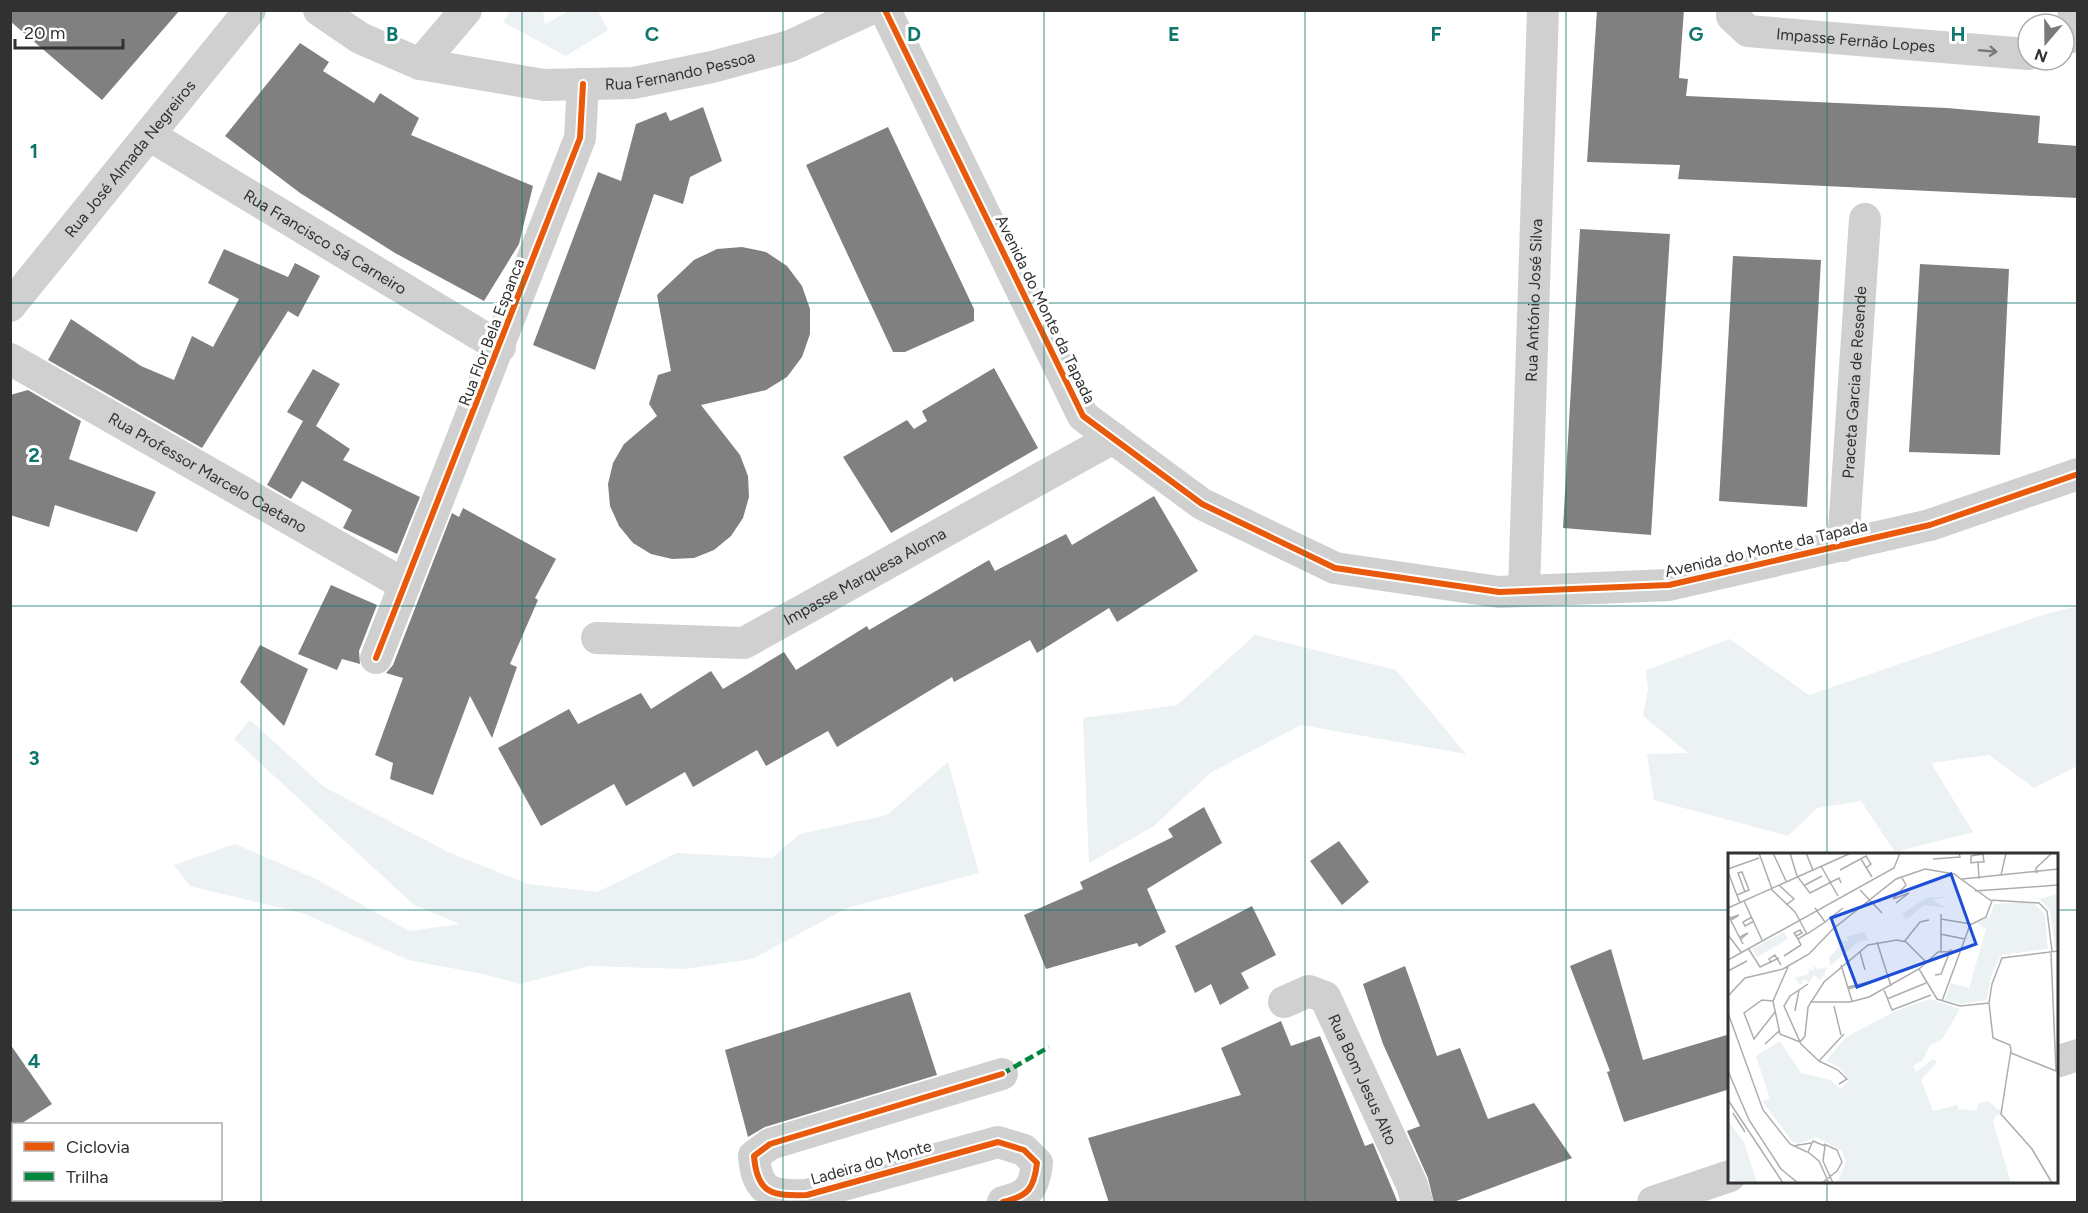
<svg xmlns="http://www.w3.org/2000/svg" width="2088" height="1213" viewBox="0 0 2088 1213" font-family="Figtree,sans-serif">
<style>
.green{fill:#ecf1f3}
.building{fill:#808080}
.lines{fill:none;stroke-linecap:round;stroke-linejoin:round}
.minor{stroke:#d0d0d0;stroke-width:32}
.quiet{stroke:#00873e;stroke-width:4.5;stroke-dasharray:9 4.5;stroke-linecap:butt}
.cycleway-casing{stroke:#fff;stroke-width:10}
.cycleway{stroke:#e8590c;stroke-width:6}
.oneway{stroke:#797979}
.grid{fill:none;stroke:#0f766e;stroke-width:1.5;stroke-opacity:0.55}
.labels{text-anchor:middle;stroke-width:6;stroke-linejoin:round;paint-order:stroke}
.street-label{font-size:16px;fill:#313131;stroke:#fff}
.inset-road{fill:none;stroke:#adadad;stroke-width:1.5}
.view{fill:#1d4ed8;fill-opacity:0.15;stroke:#1d4ed8;stroke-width:3}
.inset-edge{fill:none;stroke:#313131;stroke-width:3}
.grid-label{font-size:20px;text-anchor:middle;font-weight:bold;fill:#0f766e;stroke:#fff;stroke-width:6;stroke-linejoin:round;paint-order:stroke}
</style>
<rect width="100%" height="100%" fill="#fff"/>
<!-- green -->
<g class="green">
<path d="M511,10L543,11L545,24L569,11H598L608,30L566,56L503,22Z"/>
<path d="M2077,606V766L2034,788L1989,755L1931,763L1973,832L1895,852L1861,801L1817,808L1788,836L1654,800L1647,754L1688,753L1643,716L1648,689L1646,670L1730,639L1809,695L2046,614Z"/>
<path d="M1255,635L1396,670L1466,754L1301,725L1210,773L1154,826L1089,863L1083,718L1177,705Z"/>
<path d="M250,720L324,787L450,853L528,884L597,892L677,853L772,858L800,834L887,815L948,762L979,873L847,908L752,959L685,969L589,966L520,984L483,974L408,960L305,914L190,886L174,865L235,844L316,879L409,931L460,924L414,905L234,739Z"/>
</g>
<!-- building -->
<g class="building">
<path d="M10,10H180L102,100L10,21Z"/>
<path d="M1597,10H1684L1679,78L1688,79L1686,96L1947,108L2040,116L2038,143L2078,146V198L1678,179L1680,165L1587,162Z"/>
<path d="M300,43L329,62L323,71L374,103L380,93L419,118L411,135L533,186L519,244L484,301L395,253L300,193L225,136Z"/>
<path d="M703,107L722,161L690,177L683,204L654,194L595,370L533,345L598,172L621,181L636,124L666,112L670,121Z"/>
<path d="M888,127L974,309V321L905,352H893L806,165Z"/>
<path d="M1580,229L1670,234L1651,535L1563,528Z"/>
<path d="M742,247L766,252L787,266L802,286L810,309V334L802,357L787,377L766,390L701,405L740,455L748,476L749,497L743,518L731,536L714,550L694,558L672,559L651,554L633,543L619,526L610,506L608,484L613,463L624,444L657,416L649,404L658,375L671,371L657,295L694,260L717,249Z"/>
<path d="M224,249L288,277L295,263L320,276L298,317L288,311L202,448L48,360L71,319L141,366L174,380L192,336L213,347L239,299L208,283Z"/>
<path d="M1733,256L1821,260L1807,507L1719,501Z"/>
<path d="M1920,264L2009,269L2000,455L1909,452Z"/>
<path d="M994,368L1038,448L891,533L843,457L907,420L914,429L927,421L922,411Z"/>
<path d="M313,369L340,384L316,426L350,449L343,460L420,497L397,554L343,528L352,510L302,481L291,499L267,485L303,421L287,412Z"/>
<path d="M28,390L81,421L69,459L156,492L137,532L55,505L49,527L10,515V395Z"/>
<path d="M1154,496L1198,571L1117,622L1109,608L1037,653L1030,640L954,682L952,677L837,747L828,731L766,766L757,750L693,787L685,772L626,806L614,784L541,826L498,748L569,709L578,724L641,693L651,709L711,671L723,689L784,652L796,670L867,626L869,630L989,560L995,571L1066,534L1072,545Z"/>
<path d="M463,508L556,559L535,598L538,600L510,664L517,667L492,738L470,696L433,795L390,779L393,763L375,755L403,678L386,673L393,665L452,513L459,517Z"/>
<path d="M331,585L377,605L359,651L360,664L342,659L337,670L298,654Z"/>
<path d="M260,645L308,669L284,726L240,682Z"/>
<path d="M1204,807L1222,843L1147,889L1166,932L1139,947L1137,943L1046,969L1024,915L1083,889L1080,882L1173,837L1168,829Z"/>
<path d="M1339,841L1369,882L1342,905L1310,861Z"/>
<path d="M1252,906L1276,955L1241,973L1249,988L1220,1005L1211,984L1195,993L1175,946Z"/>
<path d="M1611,949L1643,1060L1730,1034V1089L1624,1122L1607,1072L1610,1071L1570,966Z"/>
<path d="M1405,966L1437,1056L1460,1048L1488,1119L1534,1103L1572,1158L1451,1203H1434L1428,1178L1407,1131L1420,1126L1383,1044L1363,984Z"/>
<path d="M910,992L937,1075L765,1127L748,1137L725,1050Z"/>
<path d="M1281,1021L1291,1046L1320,1036L1365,1146L1373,1143L1398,1203H1109L1088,1138L1241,1095L1221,1048Z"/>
<path d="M10,1044L52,1104L19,1125H14L10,1130Z"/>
</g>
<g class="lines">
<!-- minor -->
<g class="minor">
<path id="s1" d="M319,10L360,38L420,64L544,85L633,83L712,67L790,46L868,10"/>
<path d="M885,10L1083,416L1202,504L1335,568L1499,592L1669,585L1930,525L2078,474"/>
<path id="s2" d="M1732,10V16L1748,31L2028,54"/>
<path d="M2073,10L2078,11"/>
<path d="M2064,36L2078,37"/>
<path d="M420,64L466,10"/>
<path id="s3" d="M149,135L500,347"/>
<path id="s4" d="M10,306L250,10"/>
<path id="s5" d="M10,359L405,585"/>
<path id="s6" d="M1843,546L1865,219"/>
<path id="s7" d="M1524,591L1543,10"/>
<path id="s8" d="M597,638L744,643L1113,438"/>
<path d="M376,658L580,138L583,84"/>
<path id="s9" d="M1284,1002L1309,991L1325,997L1412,1185L1417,1202"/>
<path d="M2056,1062L2078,1055"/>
<path d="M1002,1074L770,1144L754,1156C757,1194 772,1196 807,1195L998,1142L1024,1150L1037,1163C1034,1189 1028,1196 1003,1202"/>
<path d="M1653,1202L1730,1176"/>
</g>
<!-- quiet -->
<path class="quiet" d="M1002,1074L1049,1047"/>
<defs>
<g id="cycleway">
<path d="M885,10L1083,416L1202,504L1335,568L1499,592L1669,585L1930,525L2078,474"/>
<path d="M376,658L580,138L583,84"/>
<path d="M1002,1074L770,1144L754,1156C757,1194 772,1196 807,1195L998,1142L1024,1150L1037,1163C1034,1189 1028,1196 1003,1202"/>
</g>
</defs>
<!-- cycleway casing -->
<use href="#cycleway" class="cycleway-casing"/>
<!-- cycleway -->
<use href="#cycleway" class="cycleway"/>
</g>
<!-- one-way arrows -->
<defs><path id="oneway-shaft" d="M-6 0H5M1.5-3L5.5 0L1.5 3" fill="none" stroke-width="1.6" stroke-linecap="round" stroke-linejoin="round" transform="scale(1.5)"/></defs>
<use class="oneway" href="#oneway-shaft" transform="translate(1988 51) rotate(5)"/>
<!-- grid -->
<path class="grid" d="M261,10V1202M522,10V1202M783,10V1202M1044,10V1202M1305,10V1202M1566,10V1202M1827,10V854M10,303H2078M10,606H2078M10,910H1730M2056,910H2078M1827,1182V1202"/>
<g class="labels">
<!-- street labels -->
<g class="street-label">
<text dy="6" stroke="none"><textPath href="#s2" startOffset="136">Impasse Fernão Lopes</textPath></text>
<text dy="6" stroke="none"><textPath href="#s1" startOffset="378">Rua Fernando Pessoa</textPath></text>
<text dy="6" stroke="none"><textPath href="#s4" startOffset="190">Rua José Almada Negreiros</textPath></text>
<text dy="6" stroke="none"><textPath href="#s3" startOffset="206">Rua Francisco Sá Carneiro</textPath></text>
<text dy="6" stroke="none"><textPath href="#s7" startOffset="291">Rua António José Silva</textPath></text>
<text transform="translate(1046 309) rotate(64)" y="6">Avenida do Monte da Tapada</text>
<text transform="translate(491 332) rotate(-69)" y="6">Rua Flor Bela Espanca</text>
<text dy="6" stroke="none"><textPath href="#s6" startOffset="164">Praceta Garcia de Resende</textPath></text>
<text dy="6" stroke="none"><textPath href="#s5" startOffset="228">Rua Professor Marcelo Caetano</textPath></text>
<text transform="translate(1766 548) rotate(-13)" y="6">Avenida do Monte da Tapada</text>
<text dy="6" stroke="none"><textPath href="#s8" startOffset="285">Impasse Marquesa Alorna</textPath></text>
<text dy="6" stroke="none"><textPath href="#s9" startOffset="135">Rua Bom Jesus Alto</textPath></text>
<text transform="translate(871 1162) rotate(-16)" y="6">Ladeira do Monte</text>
</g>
</g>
<!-- overview -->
<g transform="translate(1728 853)">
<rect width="330" height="330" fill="#fff"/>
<path d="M330,41V94L327,95L322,57L311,46ZM198,45L219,44L204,47L219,55L196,52L178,67L174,61ZM304,49L317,61L320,96L273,102L263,123L259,147L233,151L217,147L223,130L241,135L258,76L249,70L262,63L266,51ZM56,79L60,86L29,104L24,96ZM137,79L140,87L130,89L102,113L101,105L115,88H121L118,84ZM85,112L89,116L99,114L96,123L92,127L86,122L81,130L76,126L72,132L67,125L80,121L81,116L86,118ZM202,146L232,156L214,186L202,192L194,208L185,213L188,219L205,206L209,209L193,227L205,258L229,252L230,256L248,258L251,250L261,248L270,257L275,255L274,263L269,262L265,268L283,330H109L118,309L114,298L88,284L70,291L64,288L34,248L42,246L28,203L52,188L73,220L102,227L113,236L121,227L111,214L98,208L118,184L170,157ZM0,268L16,289L29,330L0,327Z" fill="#ecf1f3"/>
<path class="inset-road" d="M31,0L44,36M45,0L58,28M62,0L69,23L82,40L111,25L113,30M78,0L85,17M133,6L144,24M205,6L232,4L231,0M250,9L243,10V3L255,1L256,9H250L251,26M93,13L110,43M0,16L31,5M112,17L138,3L143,11L138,15M0,19L12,50M309,20L308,15L324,0M273,22L278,0M234,26L330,16M51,32L66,46L58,52M77,32L94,23M43,36L67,59L79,81L97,69L87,55M132,37L154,60M247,38L330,32M9,42L21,37L14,19L10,20L17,39M16,48L34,87M168,50L181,40L165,46L178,32L173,23M0,55L123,0M213,61V98M0,62L15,91M24,64L15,69L17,73L26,68M2,65L11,62L3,67M213,66L243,71M97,69L115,55M212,81L237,86M0,82L13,99M68,83L74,80L72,77L66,80L70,86M12,84L20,80L13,86M149,89L163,133M176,89L192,69L201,67M20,95L32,114L51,105M132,99L137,117M323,100L328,218M56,103L73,92L70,86L78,81M0,107L166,15L172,0M43,110L41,106L47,102L53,112M113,112L124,148M60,114L45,148L52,181L72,189L77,183L80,154L96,129L140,92L169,87L178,89L198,109M191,116L209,146L232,153L261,150M0,118L19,108M207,122L213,121L223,96M80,131L62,143L56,153L73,191L91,208L116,181M120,134L149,127L120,136M156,137L164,157L203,142M0,143L17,125L55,116L81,101L105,76L168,26L197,16L226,21L262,47L311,50L319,58L324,98M159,146L198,130M45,148L34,147L16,160L26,186L47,159M214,148L242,72L258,64L264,48M82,149H122L141,144L191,116L210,99L233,98M106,153L113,182M67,158L71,137M0,160L35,257L62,291L79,299M37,191L51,178M283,200L328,218M91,208L110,217L119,226L111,231M0,218L21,267L53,316L70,330M0,247L55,330M5,260L17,279M65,293L83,290M0,306V330M94,330L109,318L114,309L109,297L96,291M101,330L91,308L80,299L85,288L97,293L95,308L105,330M324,330L304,296L273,261L283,197L282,192L265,185L261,150L264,131L274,105L330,98"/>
<path class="view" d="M223,21L248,91L129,134L103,65Z"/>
<rect width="330" height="330" class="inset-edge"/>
</g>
<g class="grid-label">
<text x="392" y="41">B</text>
<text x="652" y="41">C</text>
<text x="914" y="41">D</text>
<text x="1174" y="41">E</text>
<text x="1436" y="41">F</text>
<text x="1696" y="41">G</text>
<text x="1958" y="41">H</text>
<text x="34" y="158">1</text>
<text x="34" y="462">2</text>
<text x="34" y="765">3</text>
<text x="34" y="1068">4</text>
</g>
<!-- border -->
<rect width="2088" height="1213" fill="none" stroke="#313131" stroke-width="24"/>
<!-- legend -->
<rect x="12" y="1123" width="210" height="78" fill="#ffffff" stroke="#adadad" stroke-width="1.5"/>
<rect x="24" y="1142" width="30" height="9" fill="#e8590c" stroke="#adadad" stroke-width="1.5"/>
<text x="66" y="1153" font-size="18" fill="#313131">Ciclovia</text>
<rect x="24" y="1172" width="30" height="9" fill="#00873e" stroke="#adadad" stroke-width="1.5"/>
<text x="66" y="1183" font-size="18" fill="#313131">Trilha</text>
<!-- north arrow -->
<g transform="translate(2046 42) rotate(200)"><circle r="28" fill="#ffffff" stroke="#adadad" stroke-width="1.5"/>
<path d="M0-4.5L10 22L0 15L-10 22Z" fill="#797979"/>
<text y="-9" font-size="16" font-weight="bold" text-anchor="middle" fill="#313131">N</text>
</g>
<!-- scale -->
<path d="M15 39v9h108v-9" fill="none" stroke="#313131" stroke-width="3"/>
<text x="24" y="39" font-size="18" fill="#313131" stroke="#ffffff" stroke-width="4.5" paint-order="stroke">20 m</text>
</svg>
